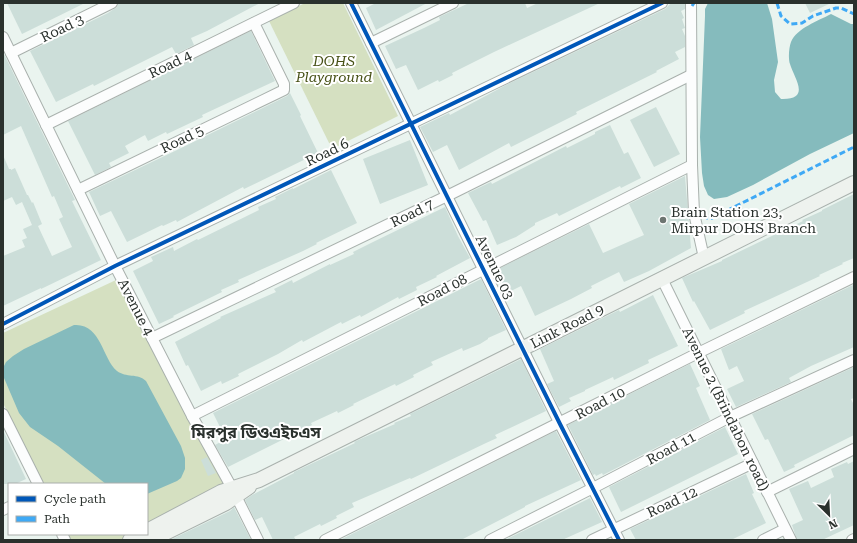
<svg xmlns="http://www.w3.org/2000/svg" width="857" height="543" viewBox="0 0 857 543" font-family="'Roboto Serif','Noto Sans Bengali',serif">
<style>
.green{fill:#d5e0c1}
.water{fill:#85bbbd}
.building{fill:#ccded9}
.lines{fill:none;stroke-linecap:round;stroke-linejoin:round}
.minor-casing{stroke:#a9b1ad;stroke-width:12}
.secondary-casing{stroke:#a9b1ad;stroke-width:16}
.minor{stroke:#fcfdfd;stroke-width:10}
.secondary{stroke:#eef2ee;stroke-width:14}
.quiet{stroke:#3fa9f5;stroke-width:3;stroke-dasharray:6 3;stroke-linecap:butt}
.cycleway-casing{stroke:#fff;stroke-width:6}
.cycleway{stroke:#0057b8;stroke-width:4}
.poi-dot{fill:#6d7571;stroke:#fff;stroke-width:1.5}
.labels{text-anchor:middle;stroke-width:4;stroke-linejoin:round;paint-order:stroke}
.street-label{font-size:14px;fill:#2a312d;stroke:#fff}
.park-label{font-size:14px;font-style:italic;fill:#465015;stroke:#fff}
.poi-label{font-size:14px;fill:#2a312d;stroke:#fff;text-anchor:start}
.quarter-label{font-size:16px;font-weight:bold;fill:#2a312d;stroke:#fff}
</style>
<rect width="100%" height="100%" fill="#eaf4ef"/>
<!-- green -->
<g class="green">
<path d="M305,3H343L398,116L332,149L269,21Z"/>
<path d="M116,280L227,485L147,528V484H43L3,403V333Z"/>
<path d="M68,534H136L125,540H71Z"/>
</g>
<!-- water -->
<g class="water">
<path d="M708,3H767L772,19L778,62L774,80L775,92L781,99C812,100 794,78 790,64C788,59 789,47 791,42C797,28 818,21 831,14L851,24H854V133L810,154L753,185L727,197L714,199L708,195L704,186L702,173L700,137L705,16V9Z"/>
<path d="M74,325C101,323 102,358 117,371C126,378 138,373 146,381L181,446L185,458V469L181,478L177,481L147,494V484H106L58,446L30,427L19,413L4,378L3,368L6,362L13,356L24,349Z"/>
</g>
<!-- building -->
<g class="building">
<path d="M7,3H85L22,34Z"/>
<path d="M118,3H260L207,31L191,38L194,45L176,54L172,47L94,86L93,84L56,102L30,51L108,13L117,7Z"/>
<path d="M376,3H427L376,30L366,8Z"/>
<path d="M469,3H525L527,8L538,3H600L494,52L452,73L453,75L439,82L438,80L418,90L406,65L396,69L385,46L424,28L440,20L439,17Z"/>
<path d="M671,3H685V9L681,11L684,18L682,19L685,28L682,29L685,36V47L675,52L679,59L656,71L657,72L576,112L577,114L511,147L509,143L459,170L447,145L433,152L420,127L449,113L450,115L506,85L665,9Z"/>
<path d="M805,3H831L810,13Z"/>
<path d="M251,31L275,81L202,115L203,117L167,134L166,132L148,141L145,135L125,146L129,153L109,163L111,167L95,175L68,121Z"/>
<path d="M3,52L75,200L72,201L101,260L41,289V288L3,306V256L25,247L22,240L27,238L23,229L32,225L22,202L16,205L12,197L3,201V155L9,169H11V170L15,168L27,195H28L32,203L33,202L42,224L38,226L52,256L72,247L59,219L63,217L54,196L52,197L21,126L3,135Z"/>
<path d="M290,93L301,115L300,116L318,153L244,189L243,187L177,222L176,220L163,226L162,225L127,242L111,211L100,216L89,192L177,150L287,96Z"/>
<path d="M656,107L680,154L654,167L630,120Z"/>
<path d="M610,125L624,154L628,152L641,178L621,188L620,186L559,216L557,213L535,223V225L516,237L497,245L486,220L483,221L468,193L491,182L492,184L566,146L567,148L595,134V132Z"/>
<path d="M410,140L428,185L380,204L363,159Z"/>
<path d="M331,170L357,223L316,243L317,244L303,251L238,280L239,282L221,290L222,292L173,316L174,317L159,324L133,271L153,261L151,257L173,247L174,251L197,239L198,240L259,210L258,207L276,199L275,197L293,188V189Z"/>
<path d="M685,176L691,248L649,271L624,282L619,272L591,286L592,288L571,299L535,316L521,286L507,293L496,270L589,224L603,253L644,235L629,204Z"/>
<path d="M854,194V258L842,263L843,264L819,275L820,276L744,311L745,313L710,330L694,301L693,302L682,278L722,261V260L803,221L802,220L822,211V210Z"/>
<path d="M445,207L458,236L470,258L436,276L437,277L416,287L417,290L399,299L398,297L361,317L360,315L342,324L341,322L303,342L302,340L278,354L238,374L239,376L222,384L221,381L201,391L188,365L186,366L175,342L221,318L220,317L276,292L274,289L292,280L293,283L330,264V265L354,254L353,252L373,242Z"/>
<path d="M481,279L506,330L488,338V339L480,344L463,351L462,348L431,362L433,365L413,375L414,377L396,386L395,384L353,404L354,405L338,413L337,411L311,423L312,425L228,467L215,445L226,439L213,413Z"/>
<path d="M853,285L854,347L811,366L789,378L791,382L736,407L727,389L744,381L737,366L729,370L721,349Z"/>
<path d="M653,295L678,346L648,360L649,363L614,380L613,377L585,390V391L569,398L571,401L559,407L547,384L554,381L540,349L619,310L620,312Z"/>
<path d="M521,359L546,411L495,435L497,438L486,443L411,479L410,478L352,503L354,507L336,516L337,518L321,526L320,524L294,537L296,540H273L262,517L255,520L245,500L252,495L294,473V472L355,443L354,442L358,440L395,424L394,423L411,416L410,414Z"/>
<path d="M690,364L700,386L696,388L710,420L603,475L602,473L596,476L595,474L593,475L568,425Z"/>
<path d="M854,367V398L851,399L854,405V435L794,465L795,467L784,472L768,439L765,440L752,414Z"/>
<path d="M725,427L738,454L621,512L609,487Z"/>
<path d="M3,430L26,479L15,484H3Z"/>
<path d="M556,431L581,480L525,506V507L461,540H340Z"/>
<path d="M207,457L216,473L208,476L201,460Z"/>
<path d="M854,461V525L822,540H797L792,525L803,520L789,489L808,481L811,488L834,477L831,469L847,462L848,464Z"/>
<path d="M746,474L754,493L752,494L766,523L731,540H636L630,529Z"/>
<path d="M590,498L602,522L562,540H505Z"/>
<path d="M234,507L251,540H170L230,511Z"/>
</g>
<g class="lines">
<defs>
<g id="minor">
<path d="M351,3L560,424L619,540"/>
<path d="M691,3L692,165L694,213L704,258"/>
<path d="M3,37L115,266L192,416L232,488L258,540"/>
<path d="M371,43L453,3"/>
<path d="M11,53L112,3"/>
<path d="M46,125L294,3"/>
<path d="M78,190L284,90V84L254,23"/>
<path d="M662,279L791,540"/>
<path d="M3,324L115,266L662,3"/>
<path d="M152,338L447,196L691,75"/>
<path d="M3,414L38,484"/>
<path d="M192,416L692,165"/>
<path d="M767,492L854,449"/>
<path d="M3,510L9,507"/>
<path d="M62,534L65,540"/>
<path d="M325,540L698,353L854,277"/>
<path d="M490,540L593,488L730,417L854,360"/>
<path d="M592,540L753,463"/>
<path d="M763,540L785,529"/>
<path d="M852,540L854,539"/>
</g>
<g id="secondary">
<path d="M147,531L221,492L259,480L854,183"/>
<path d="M130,540L141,534"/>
<path d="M151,540L226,503L249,487"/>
</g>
</defs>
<!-- minor casing -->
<use href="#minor" class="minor-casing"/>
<!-- secondary casing -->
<use href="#secondary" class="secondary-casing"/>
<!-- minor -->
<use href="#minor" class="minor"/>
<!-- secondary -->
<use href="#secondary" class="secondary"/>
<!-- quiet -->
<g class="quiet">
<path d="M777,3L781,16L790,24L802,23L813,16L836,8H841L854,14"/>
<path d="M692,6L694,3"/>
<path d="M694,213L710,219L854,147"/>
</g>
<defs>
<g id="cycleway">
<path d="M351,3L560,424L619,540"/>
<path d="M3,324L115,266L662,3"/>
</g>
</defs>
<!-- cycleway casing -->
<use href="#cycleway" class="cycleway-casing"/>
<!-- cycleway -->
<use href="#cycleway" class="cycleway"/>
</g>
<!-- markers -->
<circle class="poi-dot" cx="663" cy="220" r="4"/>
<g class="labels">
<!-- street labels -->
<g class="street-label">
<text transform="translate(62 28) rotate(-26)" y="5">Road 3</text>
<text transform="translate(170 64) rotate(-26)" y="5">Road 4</text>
<text transform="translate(182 139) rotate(-26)" y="5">Road 5</text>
<text transform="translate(327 152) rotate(-26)" y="5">Road 6</text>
<text transform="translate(412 213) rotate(-26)" y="5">Road 7</text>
<text transform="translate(495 267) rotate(64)" y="5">Avenue 03</text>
<text transform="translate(442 290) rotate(-27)" y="5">Road 08</text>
<text transform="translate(136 307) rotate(63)" y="5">Avenue 4</text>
<text transform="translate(567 326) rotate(-27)" y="5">Link Road 9</text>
<text transform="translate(600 403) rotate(-27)" y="5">Road 10</text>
<text transform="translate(726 409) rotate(64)" y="5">Avenue 2 (Brindabon road)</text>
<text transform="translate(671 448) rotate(-28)" y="5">Road 11</text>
<text transform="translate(672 502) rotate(-25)" y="5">Road 12</text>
</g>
<!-- park labels -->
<g class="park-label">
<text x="334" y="66">DOHS<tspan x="334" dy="16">Playground</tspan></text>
</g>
<!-- poi labels -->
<g class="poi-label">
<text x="671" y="217">Brain Station 23,<tspan x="671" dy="16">Mirpur DOHS Branch</tspan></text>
</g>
<!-- quarter labels -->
<g class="quarter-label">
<text x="256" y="438">মিরপুর ডিওএইচএস</text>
</g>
</g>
<!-- border -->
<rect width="857" height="543" fill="none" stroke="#2a312d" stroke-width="8"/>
<!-- legend -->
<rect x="8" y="483" width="140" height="52" fill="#ffffff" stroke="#aaadab"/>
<rect x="16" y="496" width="20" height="6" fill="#0057b8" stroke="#aaadab"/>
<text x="44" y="503" font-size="12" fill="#2a312d">Cycle path</text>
<rect x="16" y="516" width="20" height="6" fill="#3fa9f5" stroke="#aaadab"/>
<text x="44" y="523" font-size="12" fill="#2a312d">Path</text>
<!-- north arrow -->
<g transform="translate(829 515) rotate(156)" stroke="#ffffff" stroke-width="3" paint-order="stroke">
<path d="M0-3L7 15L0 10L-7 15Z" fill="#2a312d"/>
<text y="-6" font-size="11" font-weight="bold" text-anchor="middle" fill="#2a312d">N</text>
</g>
</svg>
